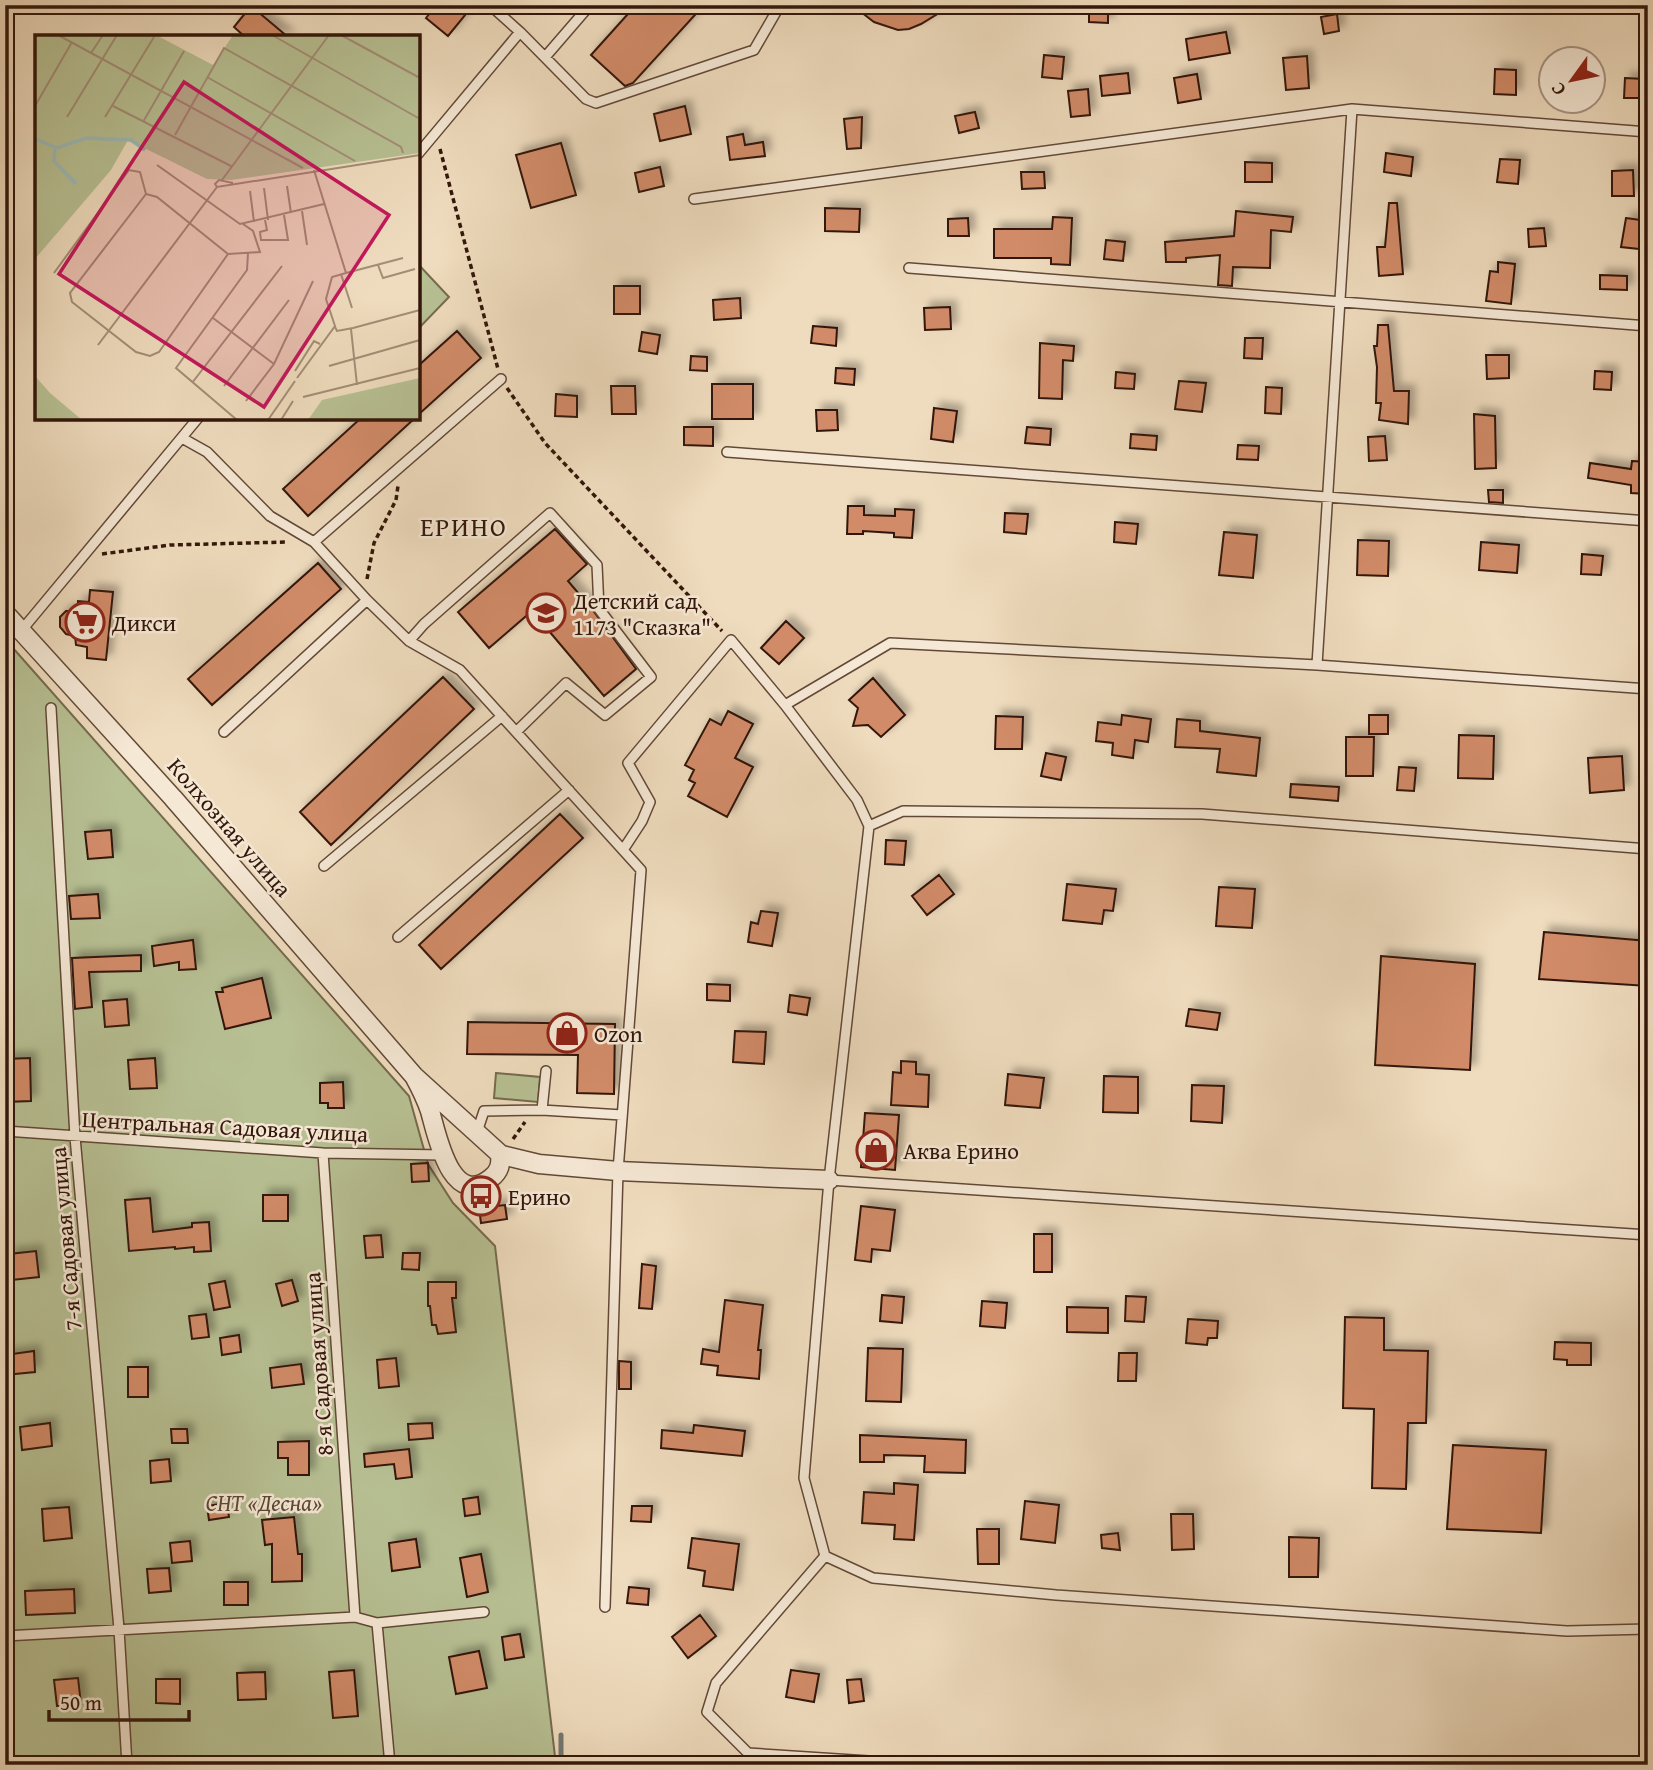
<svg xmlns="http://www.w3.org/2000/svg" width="1653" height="1770" font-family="'Gentium Book Plus',serif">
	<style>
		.green { fill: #b7c093; stroke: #756b4e; stroke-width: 2 }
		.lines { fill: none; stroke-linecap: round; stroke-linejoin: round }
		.stream { stroke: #727873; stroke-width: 5 }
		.building { fill: #d18b67; stroke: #33160a; stroke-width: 2; filter: url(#shadow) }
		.service-casing { stroke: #624837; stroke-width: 12 }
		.minor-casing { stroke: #624837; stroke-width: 21 }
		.path { stroke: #33160a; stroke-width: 3.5; stroke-dasharray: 5 3.5; stroke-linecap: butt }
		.service { stroke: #f5e8d5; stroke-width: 9 }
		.minor { stroke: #f5e8d5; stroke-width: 18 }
		.labels { text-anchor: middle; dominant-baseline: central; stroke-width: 5; stroke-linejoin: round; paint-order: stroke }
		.poi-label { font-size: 23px; fill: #33160a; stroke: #f5e8d5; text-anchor: start }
		.street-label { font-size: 23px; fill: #33160a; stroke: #f5e8d5 }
		.park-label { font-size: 23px; font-style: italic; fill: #5b4933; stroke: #f5e8d5 }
		.quarter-label { font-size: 26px; letter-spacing: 2px; fill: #33160a; stroke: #f5e8d5 }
		.inset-river { fill: none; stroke: #9cbab9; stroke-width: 3.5 }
		.inset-road { fill: none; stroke: #a48d76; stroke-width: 2 }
		.view { fill: #c2185b; fill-opacity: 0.15; stroke: #c2185b; stroke-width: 3.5 }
		.inset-edge { fill: none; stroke: #33160a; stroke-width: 3.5 }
	</style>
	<defs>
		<filter id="shadow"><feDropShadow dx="6" dy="-6" stdDeviation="3.5" flood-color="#0004"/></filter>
	</defs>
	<rect width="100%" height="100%" fill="#efdcbe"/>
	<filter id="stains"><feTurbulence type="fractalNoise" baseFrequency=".00286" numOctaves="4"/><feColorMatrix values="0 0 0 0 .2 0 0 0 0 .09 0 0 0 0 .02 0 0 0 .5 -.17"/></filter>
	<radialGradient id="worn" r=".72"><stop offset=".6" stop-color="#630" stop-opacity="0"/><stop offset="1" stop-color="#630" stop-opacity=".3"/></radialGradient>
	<path class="green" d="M418,264L449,297L418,329Z
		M5,639L409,1096L428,1164L453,1203L495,1246L556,1765H5Z
		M496,1073L540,1077L538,1102L494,1098Z"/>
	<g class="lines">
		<path class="stream" d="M561,1765V1735"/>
	</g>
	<path class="building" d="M436,5H455L466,14L448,36L426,18Z
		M636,5H704L633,83L625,86L591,55Z
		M852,5H880L883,8L899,9L913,5H952L921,24L909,29L898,30L874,22Z
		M1089,5H1108V23L1089,22Z
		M251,6L288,37H245L234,27Z
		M1337,14L1339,31L1324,34L1321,17Z
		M1226,32L1230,53L1189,60L1186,39Z
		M1044,55L1064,57L1062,79L1042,77Z
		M1307,56L1309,88L1286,90L1283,58Z
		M1495,69L1516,70V95L1494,94Z
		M1128,73L1130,93L1102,96L1100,76Z
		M1197,74L1201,99L1178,103L1174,78Z
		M1625,78L1644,79L1643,98H1624Z
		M1088,89L1090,115L1071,117L1068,91Z
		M685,106L691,134L660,141L654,114Z
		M975,112L979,128L959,133L955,116Z
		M862,117L861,148L847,149L844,119Z
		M743,134L745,145L763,142L765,156L730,160L727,137Z
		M561,143L576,195L531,208L516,155Z
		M1386,153L1413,157L1411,176L1384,172Z
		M1500,159L1520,160L1518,184L1497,182Z
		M1245,162L1272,163V182H1245Z
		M660,167L664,186L639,192L635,173Z
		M1633,170L1634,196H1612V171Z
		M1021,172H1044L1045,188L1022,189Z
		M1389,203H1397L1403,274L1379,276L1377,247H1385Z
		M825,208L860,209L859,232L825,231Z
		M1236,211L1293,217L1291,232L1271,230L1270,268L1233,267L1232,286L1218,285L1220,255L1186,258V262H1166L1165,242L1234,236Z
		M1053,217L1072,218L1070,265L1051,264V258H994V229H1052Z
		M968,218L969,236H948V219Z
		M1626,218L1648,221V250L1621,247Z
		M1544,228L1546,246L1529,247L1528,229Z
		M1106,240L1125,242L1123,261L1104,259Z
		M1498,262L1515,264L1511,304L1486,301L1490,271L1498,272Z
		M1600,275L1627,276V290L1600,289Z
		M614,286H640V314H614Z
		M740,298L741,318L714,320L713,300Z
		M950,307L951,329L925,330L924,308Z
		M1378,325H1388L1394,391H1409L1408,424L1379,420L1381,403H1376L1377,367L1374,346H1377Z
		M813,326L837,328L836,346L811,343Z
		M457,331L481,358L418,415V366Z
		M642,332L660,335L657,354L639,351Z
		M1245,338H1263L1262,359L1244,358Z
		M1040,343L1074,346L1073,361L1063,360L1062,399L1039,398Z
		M1486,355H1509V378L1487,379Z
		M691,356L707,357V371L690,370Z
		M836,368L855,369L854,385L835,383Z
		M1595,371L1612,372L1611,390L1594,389Z
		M1116,372L1135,374L1134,389L1115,388Z
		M1179,381L1206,383L1202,412L1175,409Z
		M712,384H753V419H712Z
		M611,386H635L636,414H612Z
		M1266,387L1282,388L1281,414L1265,413Z
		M556,394L577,396V417L555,416Z
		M934,408L957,411L953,442L931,439Z
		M816,410H837L838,430L817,431Z
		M1474,414L1495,416L1496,468L1475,469Z
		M361,418H415L308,516L283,489Z
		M684,427H713V446L684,445Z
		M1027,427L1051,429L1050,445L1025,443Z
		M1131,434L1157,436L1156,450L1130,448Z
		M1385,436L1387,460L1369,461L1368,437Z
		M1238,445L1259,446L1258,460L1237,459Z
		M1632,461L1648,462V494L1631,493V485L1588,478L1590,463L1631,469Z
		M1488,490H1503V503L1489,502Z
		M848,506H864V515L895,516V509L914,510L912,538L894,537V533L863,531V534H847Z
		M1005,513L1028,514L1026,534L1004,532Z
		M1115,522L1138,524L1136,544L1114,542Z
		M555,529L587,564L568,581L592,609L636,669L604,696L532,611L489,648L458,612Z
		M1224,532L1257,535L1253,578L1219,575Z
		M1358,540L1389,541L1388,576L1357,575Z
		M1481,542L1519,545L1517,573L1479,570Z
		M1582,554L1603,556L1601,575L1581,574Z
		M318,563L341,589L212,705L188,679Z
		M90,590L113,592L106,660L87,658V647L76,645L75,636L66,634L60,627V617L66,611H78V601L89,602Z
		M786,621L804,638L779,664L761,648Z
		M443,677L474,709L331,845L300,812Z
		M873,678L905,715L881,737L868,725L853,726L858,708L849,700Z
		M728,711L753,724L735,758L753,767L727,817L688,796L695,783L689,780L694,770L685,765L710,719L721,725Z
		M1122,715L1151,719L1148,742L1135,740L1133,758L1112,755L1113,743L1096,741L1098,722L1121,725Z
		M1369,715H1388V734H1369Z
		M996,716L1023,717L1022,749H995Z
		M1177,719L1200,721V731L1260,738L1256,776L1217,772L1220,749L1175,747Z
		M1459,735L1494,736L1493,779L1458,778Z
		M1346,737H1374L1373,776H1346Z
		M1046,753L1066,757L1061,780L1041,776Z
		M1622,756L1624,790L1590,793L1588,758Z
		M1399,767L1416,768L1414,791L1397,790Z
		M1291,784L1339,787L1338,801L1290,797Z
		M560,814L583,838L441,969L419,945Z
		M111,830L113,857L88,859L85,832Z
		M886,840L906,841L904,865L885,864Z
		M939,875L954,894L927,915L912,896Z
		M1067,884L1116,889L1113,911L1104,910L1102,924L1063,920Z
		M1219,887L1255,889L1252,928L1216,926Z
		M98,894L100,918L71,919L69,896Z
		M761,911L778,913L772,946L748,942L751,922L758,924Z
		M1544,932L1648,941V986L1539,979Z
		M193,940L196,969L179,970V962L154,966L152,946Z
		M141,955V971L89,972L92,1007L75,1009L72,958Z
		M1381,956L1475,964L1470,1070L1375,1065Z
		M262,978L271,1018L225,1029L216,992H223L222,988Z
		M707,984L730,985V1001L707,1000Z
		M790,995L810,998L807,1015L788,1012Z
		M127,999L129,1025L105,1027L103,1001Z
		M1189,1009L1220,1013L1217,1030L1186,1026Z
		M468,1022L615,1024L614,1094L577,1093L578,1055L467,1054Z
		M735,1031L766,1032L764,1064L733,1062Z
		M30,1058L31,1101L5,1102V1059Z
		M155,1058L157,1088L130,1089L128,1060Z
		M901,1061L916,1062V1074L929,1075L928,1107L891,1105L893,1072L901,1073Z
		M1008,1074L1044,1078L1040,1108L1005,1105Z
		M1104,1076L1138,1077V1113L1103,1112Z
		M343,1082L344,1108H328V1103H320V1083Z
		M1192,1085L1224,1086L1222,1123L1191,1121Z
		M865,1113L899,1115L895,1170L861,1167Z
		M428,1163L429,1181L412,1182L411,1164Z
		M263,1195H288V1221H263Z
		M150,1198L153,1232L192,1227V1223L209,1222L211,1251L194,1252V1247L175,1249V1247L129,1251L125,1200Z
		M505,1205L507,1219L481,1223L479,1208Z
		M861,1206L895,1210L890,1251L872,1249L871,1262L855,1260Z
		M1034,1234H1052V1272H1034Z
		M381,1235L383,1257L366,1258L364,1236Z
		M36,1251L39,1277L12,1280L9,1254Z
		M403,1253H420L419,1270L402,1269Z
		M642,1264L656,1266L652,1309L639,1308Z
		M292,1280L298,1301L282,1306L276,1284Z
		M225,1281L230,1307L214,1310L209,1284Z
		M428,1282H456V1298H452L456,1332L438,1334L436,1325H432L430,1306H428Z
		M882,1295L904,1297L902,1323L880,1321Z
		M1126,1296L1146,1297L1144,1322L1125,1321Z
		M725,1300L763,1305L758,1350H761L759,1379L717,1375L718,1366L701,1364L703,1349L719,1352Z
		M982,1301L1007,1303L1005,1328L980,1326Z
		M1067,1307L1108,1308V1333L1067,1332Z
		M206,1314L209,1337L192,1339L189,1316Z
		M1345,1317L1384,1318V1350L1428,1351L1426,1423H1408L1406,1489L1372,1488L1374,1409L1343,1408Z
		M1188,1319L1218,1321L1217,1338H1208L1207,1345L1186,1343Z
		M239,1335L241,1352L222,1355L220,1338Z
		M1555,1342L1591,1343V1365H1567V1360L1554,1359Z
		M868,1348L903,1349L901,1402L866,1401Z
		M34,1351L35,1372L5,1375V1355Z
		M1119,1353H1137L1136,1381H1118Z
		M396,1358L399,1386L379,1388L377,1360Z
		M619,1361L631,1362V1389H619Z
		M301,1364L304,1384L272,1388L270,1368Z
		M128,1367H148V1397H128Z
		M50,1423L52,1446L22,1450L20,1427Z
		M432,1423L433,1438L409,1440L408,1424Z
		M694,1425L745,1431L742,1456L661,1448L662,1430L693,1433Z
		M171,1429H187L188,1443H172Z
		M860,1435L966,1440L965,1473L924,1472L925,1456L884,1455V1462H860Z
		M309,1441V1475H288V1458H278V1442Z
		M1453,1445L1546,1450L1541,1533L1447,1529Z
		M409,1449L412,1477L396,1479L394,1464L365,1467L364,1454Z
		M169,1459L171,1481L151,1483L150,1461Z
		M894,1483L918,1485L914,1540L894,1539L895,1525L862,1523L864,1492L894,1494Z
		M478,1497L480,1514L465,1516L463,1499Z
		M1025,1501L1059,1505L1055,1543L1021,1539Z
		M227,1503L229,1517L209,1520L207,1506Z
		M632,1506H652L651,1522L631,1521Z
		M69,1507L72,1538L44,1541L42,1509Z
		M1171,1514H1193L1194,1549L1172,1550Z
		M294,1517L298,1554H302V1581L272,1582V1544L265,1545L262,1520Z
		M977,1529H999V1564H978Z
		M1118,1533L1120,1550L1102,1548L1101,1535Z
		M1289,1537L1319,1538L1318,1577H1289Z
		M692,1538L739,1544L733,1590L703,1586L705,1571L688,1568Z
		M416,1539L420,1567L392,1571L389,1543Z
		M190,1541L192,1561L172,1563L170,1543Z
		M481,1554L488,1592L467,1597L460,1558Z
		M169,1568L171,1591L149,1593L147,1569Z
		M224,1582H248V1605H224Z
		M629,1587L649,1589L648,1605L627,1603Z
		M74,1589L75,1613L26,1615L25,1591Z
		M700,1615L716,1636L688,1658L672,1637Z
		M520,1634L524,1657L505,1660L502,1637Z
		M479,1651L487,1688L456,1694L449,1657Z
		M354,1670L358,1716L333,1718L329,1672Z
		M791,1670L819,1674L814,1702L786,1697Z
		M265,1672L266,1699L238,1700L237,1673Z
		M78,1678L81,1704L57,1706L54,1680Z
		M156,1679H180V1704L156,1703Z
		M861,1679L864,1701L849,1703L847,1680Z"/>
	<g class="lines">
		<g class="service-casing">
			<path id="service" d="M520,32L586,99L596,103L754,50L780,5
				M546,56L590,5
				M418,154L520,32L490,5
				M694,199L1352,109L1648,132
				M909,268L1648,326
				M182,438L207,452L270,516L314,542L367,600L409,641L460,670L641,870L618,1171L605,1607
				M727,452L1648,521
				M314,542L501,379
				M21,631L198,418
				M409,641L424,624L550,513L597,565L599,609L651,677L605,715L566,683L516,732
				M1317,665L1352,109
				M785,705L890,643L1317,665L1648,689
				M51,708L75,1137L119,1629L127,1765
				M224,732L367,600
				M869,826L903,811L1202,814L1648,849
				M623,850L642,821L650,802L628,763L731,640L785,705L857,800L869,826L829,1180L804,1478L825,1556L716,1683L707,1712L748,1753L930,1765
				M324,866L502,716
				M398,937L569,790
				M542,1110L622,1115
				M5,1131L323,1153L443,1155
				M477,1132L484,1111L542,1110L546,1071
				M323,1153L355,1617L377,1623L390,1765
				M829,1180L1648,1235
				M825,1556L873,1578L1056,1595L1567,1631L1648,1629
				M377,1623L484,1612
				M5,1636L355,1617"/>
		</g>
		<g class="minor-casing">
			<path id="minor" d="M5,613L173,798L414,1076L500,1154C501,1164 500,1171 491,1178C451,1210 437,1135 430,1111C426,1099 420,1087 414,1076
				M502,1155L539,1164L618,1171L829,1180"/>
		</g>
		<path class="path" d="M440,149L498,369
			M507,388L545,443L722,631
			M102,554L170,545L286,542
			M367,579L374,543L396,500L398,486
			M513,1139L525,1122"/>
		<use href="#service" class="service"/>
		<use href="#minor" class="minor"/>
	</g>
	<defs>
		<g id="school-ring" transform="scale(2.0125)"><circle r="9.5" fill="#f5e8d5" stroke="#8f2418" stroke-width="1.5"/><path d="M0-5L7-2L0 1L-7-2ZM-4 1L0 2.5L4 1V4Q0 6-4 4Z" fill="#8f2418"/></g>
		<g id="supermarket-ring" transform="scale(2.0125)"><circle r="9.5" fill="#f5e8d5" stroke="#8f2418" stroke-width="1.5"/><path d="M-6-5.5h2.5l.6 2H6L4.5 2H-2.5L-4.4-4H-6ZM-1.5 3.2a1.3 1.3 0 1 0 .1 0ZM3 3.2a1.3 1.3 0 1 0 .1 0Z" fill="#8f2418"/></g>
		<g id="shop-ring" transform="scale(2.0125)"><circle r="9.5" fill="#f5e8d5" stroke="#8f2418" stroke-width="1.5"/><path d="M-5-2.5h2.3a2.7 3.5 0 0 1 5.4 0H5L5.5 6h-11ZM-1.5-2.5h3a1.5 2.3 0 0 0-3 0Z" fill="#8f2418"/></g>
		<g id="bus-ring" transform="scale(2.0125)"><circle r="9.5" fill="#f5e8d5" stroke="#8f2418" stroke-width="1.5"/><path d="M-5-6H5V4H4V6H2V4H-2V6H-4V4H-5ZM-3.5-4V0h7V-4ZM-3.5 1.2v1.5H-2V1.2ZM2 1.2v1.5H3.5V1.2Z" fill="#8f2418"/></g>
	</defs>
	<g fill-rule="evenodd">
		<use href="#school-ring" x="546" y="613"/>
		<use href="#supermarket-ring" x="85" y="622"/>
		<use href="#shop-ring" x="567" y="1033"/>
		<use href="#shop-ring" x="876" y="1150"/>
		<use href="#bus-ring" x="481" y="1196"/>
	</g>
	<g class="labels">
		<g class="poi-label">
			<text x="573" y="600">Детский сад<tspan x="573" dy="26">1173 "Сказка"</tspan></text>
			<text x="112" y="622">Дикси</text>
			<text x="594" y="1033">Ozon</text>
			<text x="903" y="1150">Аква Ерино</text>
			<text x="508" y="1196">Ерино</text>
		</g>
		<g class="street-label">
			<text transform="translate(230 827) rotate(49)">Колхозная улица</text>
			<text transform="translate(225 1126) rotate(3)">Центральная Садовая улица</text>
			<text transform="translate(65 1239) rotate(-95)">7-я Садовая улица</text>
			<text transform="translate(318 1364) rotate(-94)">8-я Садовая улица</text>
		</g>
		<g class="park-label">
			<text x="264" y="1502">СНТ «Десна»</text>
		</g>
		<g class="quarter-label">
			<text x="464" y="526">ЕРИНО</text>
		</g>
	</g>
	<g transform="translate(35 35)">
		<rect width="385" height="385" fill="#efdcbe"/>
		<path d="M0,0H121L178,30L198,0H385V118L196,145L172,144L93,105L76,135L0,224ZM0,341L15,358L47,385H0ZM385,343V385H273L287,365Z" fill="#b7c093"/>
		<path class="inset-river" d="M0,104L22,113L51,103L96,105L110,115M20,114L19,126L41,149"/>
		<path class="inset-road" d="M23,0L268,133M237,0L385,84M306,0L385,43M56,18L68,0M172,42L320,126M0,71L37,7M78,71L196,131M32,82L82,0M70,82L119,2M108,87L149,16M140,100L189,13L366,112L368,118M122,130L205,189L289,169M279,135L311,238L368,223M187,145L294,0M198,148L184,145L180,149L182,152L385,120M252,151L256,178M229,153L233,185M215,156L219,187M111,159L35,258L37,267L101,317L115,321L124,317L193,219M267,176L272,210M230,185L232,195L225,197L226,205H253L249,180M343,230L348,243L380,234M19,238L94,135L105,137L111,159L122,162L193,219L225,217L218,196L208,189M306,239L317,273M178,283L239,329M300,292L302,296L318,293L385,275M316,294L322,350M63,310L182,152M294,331L385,305M260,336L279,306L285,309M262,343L300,291L291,264L297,242L311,238M157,348L247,231M189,351L254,265M268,362L385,333M211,366L239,329L278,246M202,385L141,333L212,235L213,218M233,385L260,346M246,385L258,366"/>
		<path class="view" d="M149,47L354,180L229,372L24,239Z"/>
		<rect width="385" height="385" class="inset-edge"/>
	</g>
	<rect width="1653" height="1770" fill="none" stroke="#efdcbe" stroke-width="28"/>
	<rect x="7" y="7" width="1639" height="1756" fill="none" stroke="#33160a" stroke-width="3.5"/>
	<rect x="14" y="14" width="1625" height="1742" fill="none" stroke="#33160a" stroke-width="2"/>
	<g transform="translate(1572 80) rotate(237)"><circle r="33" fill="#f5e8d5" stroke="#a79484" stroke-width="2"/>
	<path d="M0-5L12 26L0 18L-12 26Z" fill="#8f2418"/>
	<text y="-10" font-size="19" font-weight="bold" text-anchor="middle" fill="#33160a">С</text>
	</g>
	<path d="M49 1710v10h140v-10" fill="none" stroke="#33160a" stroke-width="3.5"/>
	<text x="60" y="1710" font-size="21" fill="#33160a" stroke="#f5e8d5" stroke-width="5" paint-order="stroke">50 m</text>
	<rect width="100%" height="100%" filter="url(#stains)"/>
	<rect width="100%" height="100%" fill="url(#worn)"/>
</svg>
